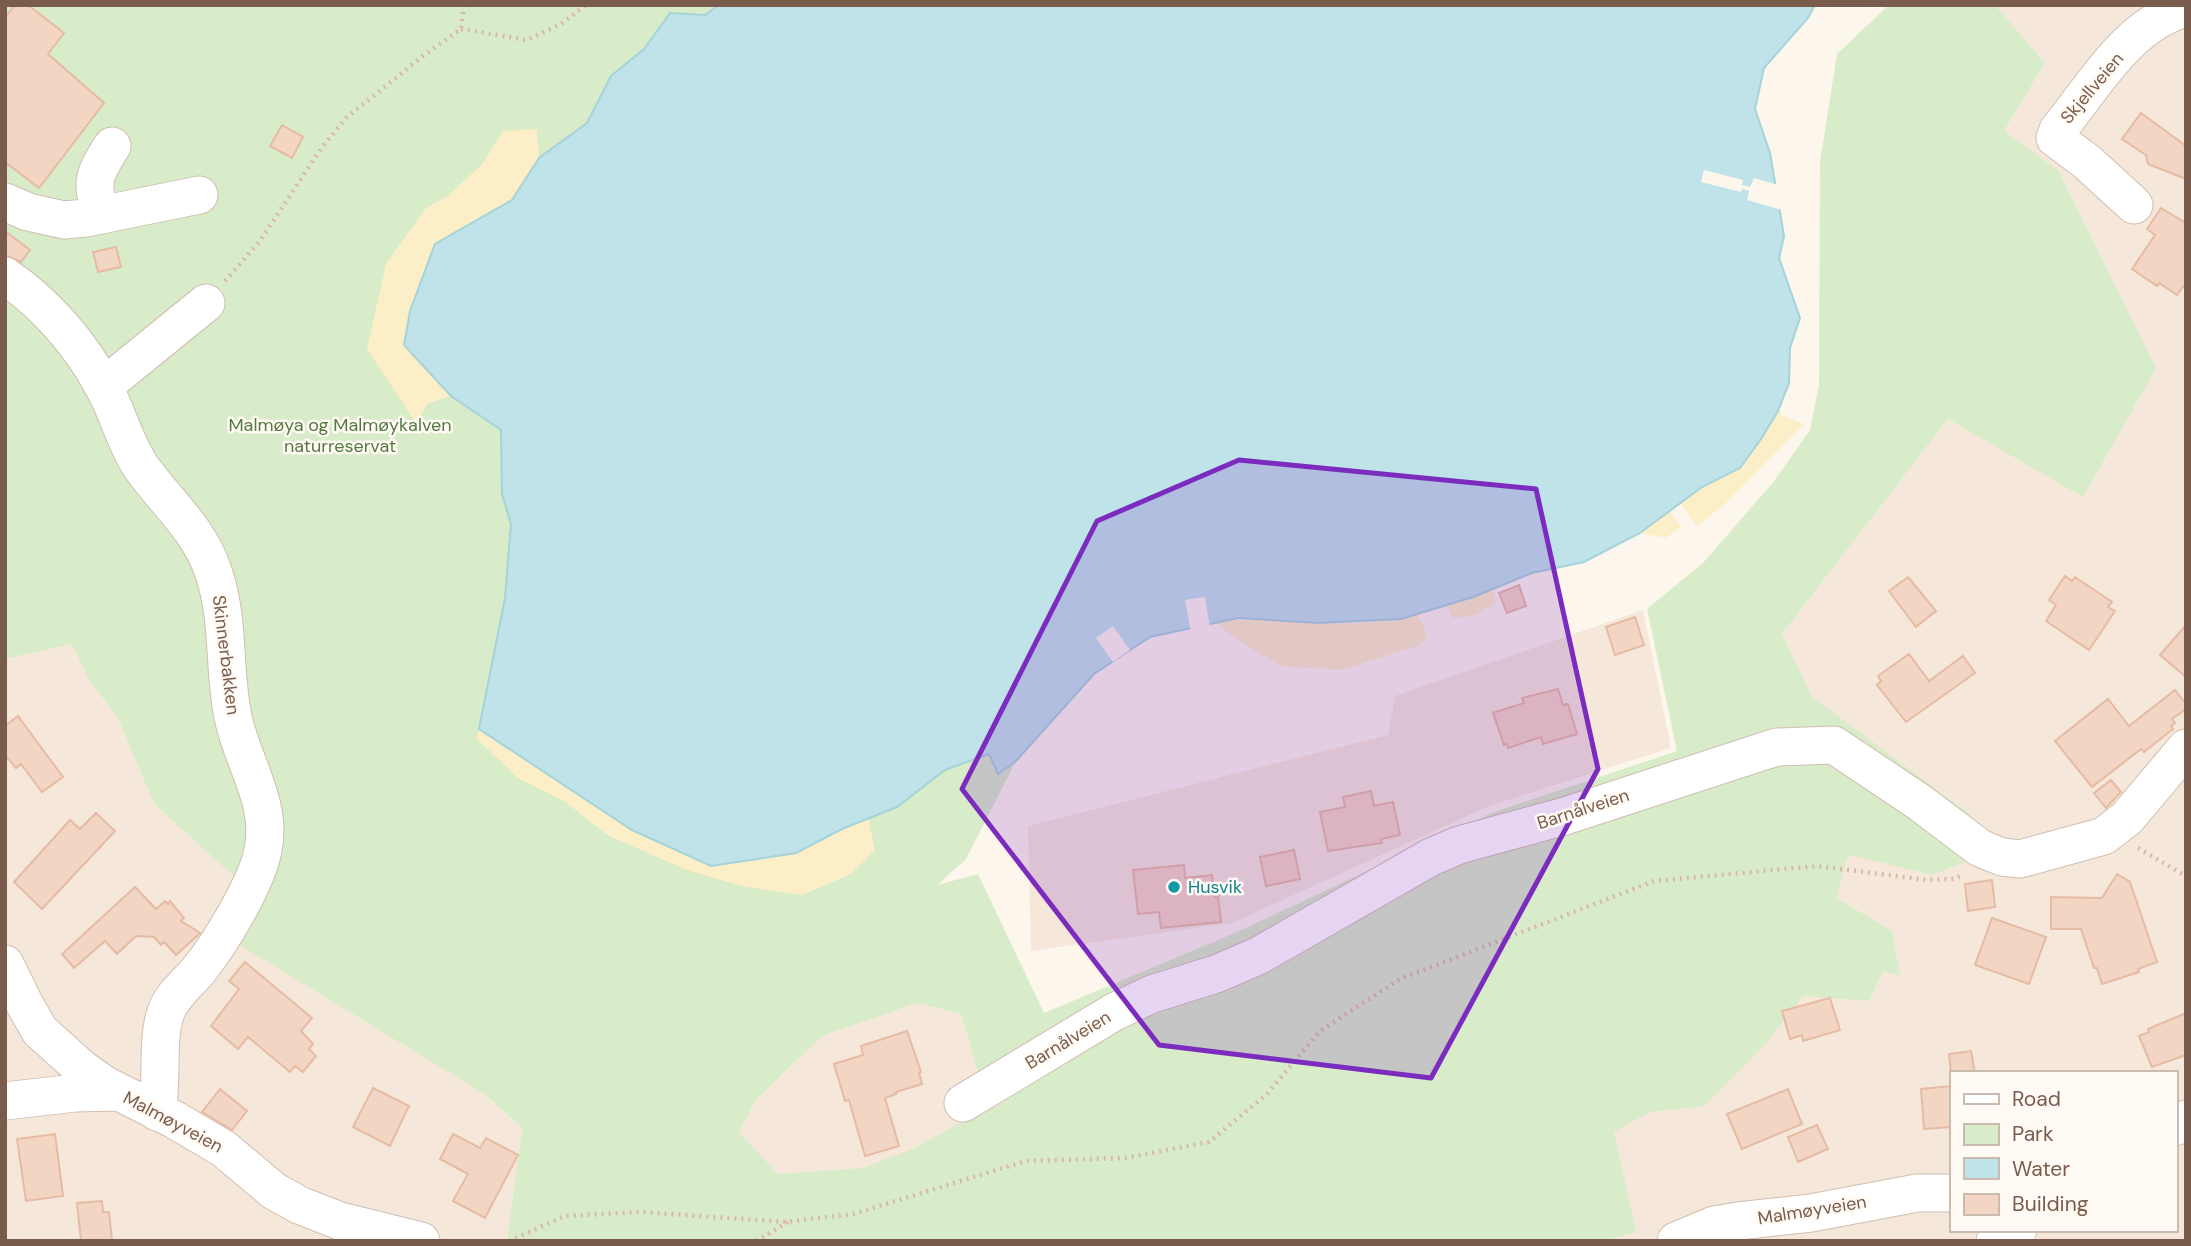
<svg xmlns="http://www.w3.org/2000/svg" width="2191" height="1246" font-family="'DM Sans',sans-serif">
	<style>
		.residential { fill: #f5e8da; fill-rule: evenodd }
		.green { fill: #d8ecc9; fill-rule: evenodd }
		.sand { fill: #fcefc7 }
		.water { fill: #bfe3e8; stroke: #a5d3da; stroke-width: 2 }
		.pier { fill: #fdf6ec }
		.building { fill: #f3d5c3; stroke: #e6bba3; stroke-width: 2 }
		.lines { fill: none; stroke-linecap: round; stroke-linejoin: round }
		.minor-casing { stroke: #d1beb0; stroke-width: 39 }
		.path { stroke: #d9b8a5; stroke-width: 4.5; stroke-dasharray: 2 5; stroke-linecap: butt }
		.minor { stroke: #fff; stroke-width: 37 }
		.marked { fill: #7b2cbf; fill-opacity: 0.2; stroke: #7b2cbf; stroke-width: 5; stroke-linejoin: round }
		.culture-dot { fill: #0f9aa8; stroke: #fffaf3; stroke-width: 2.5 }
		.labels { text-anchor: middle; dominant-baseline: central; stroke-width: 5; stroke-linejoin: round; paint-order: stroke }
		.street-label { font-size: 18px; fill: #7a5c4d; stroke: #fffaf3 }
		.park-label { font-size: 18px; fill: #537a41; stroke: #fffaf3 }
		.culture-label { font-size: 18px; fill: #0d838f; stroke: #fffaf3; text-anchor: start }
	</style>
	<rect width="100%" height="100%" fill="#fdf6ec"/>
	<path class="residential" d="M1995,5H2186V1241H1607L1635,1232L1608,1107L1852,962L1899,976L1892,931L1837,898L1847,853L1931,875L1970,814L1811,697L1782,634L1948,419L2083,496L2058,170L2004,131L2045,63ZM1951,1073H2175V1230H1951Z
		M1643,610L1671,748L1489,806L1232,923L1031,951L1028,826L1388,735L1395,696Z
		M86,641L154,804L522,1128L507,1241H5V659Z
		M917,1003L961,1014L984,1094L968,1120L881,1166L770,1180L738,1134L756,1100L822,1036Z"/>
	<path class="green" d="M5,5H898L1017,759L966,859L937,885L978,874L1044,1013L1237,932L1494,812L1677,751L1647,609L1704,562L1775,480L1810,430L1819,385L1820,162L1837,54L1889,5H1995L2045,63L2004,131L2058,170L2156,368L2083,497L1948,419L1782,634L1812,697L1970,814L1974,859L1931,875L1851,855L1846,861L1837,898L1892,931L1900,976L1883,971L1869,1001L1803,996L1767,1042L1704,1106L1650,1112L1614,1132L1636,1232L1607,1241H507L522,1128L483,1093L233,941L238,880L154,804L118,718L88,678L72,644L5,659ZM917,1003L961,1014L984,1094L970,1117L915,1148L863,1168L778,1174L739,1132L756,1100L822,1036Z"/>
	<path class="sand" d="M537,129L539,158L512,200L435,244L415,359L451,396L427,404L416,423L367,349L386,264L426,208L448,196L483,163L503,131Z
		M1778,411L1782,412L1781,415L1804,424L1725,504L1697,526L1680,503L1702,487L1740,467L1761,439Z
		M1670,511L1681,527L1666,538L1640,533Z
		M1493,589L1496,603L1476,615L1452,618L1447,605Z
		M1418,614L1427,635L1420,645L1342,670L1280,666L1235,638L1216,623C1249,616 1282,621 1315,623C1346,625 1389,623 1418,614Z
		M479,729L632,830L842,829L868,819L875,850L851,874L802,895L741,886L687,870L609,836L564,801L518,778L476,738Z"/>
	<path class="water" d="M719,5H1815L1808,18L1764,68L1755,109L1770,153L1784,236L1779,258L1800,318L1790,348L1789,383L1778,411L1761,439L1740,468L1702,487L1640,533L1584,562L1532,573L1473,597L1401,619L1319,623L1238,618L1150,637L1094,674L1015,762L998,774L989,754L945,770L897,807L842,829L796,853L711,866L632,830L479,729L505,598L511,524L502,494L501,430L451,396L404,345L410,311L435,244L512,200L539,158L587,123L611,76L644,49L670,13L705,15Z"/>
	<path class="pier" d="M1704,170L1743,180L1742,185L1750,187L1754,178L1778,185L1782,210L1747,200L1749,191L1742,189L1741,192L1701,182Z
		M1205,597L1210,628L1191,632L1185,600Z
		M1113,626L1130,650L1113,662L1096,638Z"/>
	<path class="building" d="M15,5H28L64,33L48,54L104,103L39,188L5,162V18Z
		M2141,113L2186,146V179L2148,164L2146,155L2122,139Z
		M282,125L303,137L292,158L270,146Z
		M2161,208L2186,223V283L2177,295L2159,283L2157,286L2132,269L2155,235L2147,229Z
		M5,231L30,250L21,262L5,255Z
		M116,247L121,267L98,272L93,252Z
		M2065,576L2072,581L2075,577L2112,602L2108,607L2115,611L2089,650L2046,621L2056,605L2049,600Z
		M1908,577L1936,611L1916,627L1889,591Z
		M1519,585L1526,606L1507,613L1499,593Z
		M1635,617L1644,645L1615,655L1606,627Z
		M2186,625V677L2160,655Z
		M1909,654L1929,681L1963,656L1975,673L1906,722L1877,685L1881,681L1878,676Z
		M1558,689L1563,705L1568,704L1577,734L1543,744L1541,737L1508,748L1507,744L1504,745L1493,713L1524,703L1522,698Z
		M2175,690L2186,704V709L2172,719L2175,723L2171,726L2173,729L2144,752L2141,749L2092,787L2055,741L2108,699L2129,726Z
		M18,716L63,777L42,792L21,764L16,768L5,755V726Z
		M2111,780L2121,792L2106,808L2094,793Z
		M1371,791L1374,806L1393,802L1400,835L1381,839L1382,843L1328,851L1320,812L1345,807L1343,797Z
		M96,813L115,831L42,909L14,882L70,820L80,829Z
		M1294,850L1300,879L1266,886L1260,857Z
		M1184,865L1185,878L1212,875L1215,897L1218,896L1221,922L1161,928L1159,912L1138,914L1133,870Z
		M2117,874L2130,882L2157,962L2138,969L2139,972L2102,984L2097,968H2094L2081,929H2051V897L2102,898Z
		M1992,880L1995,907L1968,911L1965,884Z
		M135,887L156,909L165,901L168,904L170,901L184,918L181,921L200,933L197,936L176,955L164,942L161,945L154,937L136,936L117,954L105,941L74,968L62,954Z
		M1992,918L2046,937L2029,984L1975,965Z
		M245,962L312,1018L301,1031L313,1044L309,1049L316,1056L303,1072L295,1066L290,1072L248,1037L238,1049L211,1026L239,989L229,981Z
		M1830,998L1840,1030L1803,1041L1802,1035L1790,1039L1782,1011Z
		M2186,1013V1055L2152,1067L2139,1036L2149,1032L2148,1029Z
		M907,1031L921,1072L919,1073L922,1084L896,1092V1094L885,1098L899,1146L865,1156L849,1100L845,1101L834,1064L863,1055L861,1046Z
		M1971,1051L1975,1073H1951L1949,1054Z
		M1951,1086V1127L1924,1129L1921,1089Z
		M373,1088L409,1106L390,1146L353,1127Z
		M220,1089L247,1111L232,1130L202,1112Z
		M1788,1089L1802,1124L1742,1149L1727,1114Z
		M1817,1125L1828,1149L1798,1162L1788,1137Z
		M55,1134L63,1196L26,1201L17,1139Z
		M453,1134L480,1148L486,1138L518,1155L485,1218L453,1201L468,1174L440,1159Z
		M102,1201L103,1212H109L112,1241H81L77,1203Z"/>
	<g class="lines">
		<g class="minor-casing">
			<path id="minor" d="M5,202L28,212L64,220L86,218L199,195
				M2134,205L2087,162L2055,138L2058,130C2094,86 2128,24 2186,8
				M103,215C88,184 95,173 112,146
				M5,276C45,303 80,343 103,386C118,412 124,441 141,467C166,502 199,529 213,571C230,619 223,669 233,717C242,762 273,803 263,850C257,883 220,944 198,971C187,984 172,995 166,1012C156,1039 163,1082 157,1112
				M104,386L206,303
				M5,964L25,1005L40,1031L81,1068L105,1085L175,1120L224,1149L274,1191L299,1205L340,1221L421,1241
				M5,1101L75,1093L117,1092
				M963,1103L1114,1012L1152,994L1216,974L1258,956L1431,857L1459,845L1565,816L1761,752L1777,747L1834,745L1919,802L1980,848L2002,857L2020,859L2104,836L2127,818L2186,748
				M2175,1127L2186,1119
				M1676,1241L1714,1225L1738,1221L1811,1213L1917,1193H1951
				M1995,1241L2018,1230"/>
		</g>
		<path class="path" d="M461,29L527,40L561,24L586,5
			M225,281L259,242L323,146L346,118L423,56L461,29L464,5
			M2138,848L2186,876
			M509,1241L565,1216L641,1212L786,1222L853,1214L1026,1161L1125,1158L1209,1142L1267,1094L1320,1031L1400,979L1654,881L1817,866L1927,880L1954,879L1964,874
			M756,1241L788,1222"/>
		<use href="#minor" class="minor"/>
	</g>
	<path class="marked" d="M1239,460L1536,489L1598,769L1431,1078L1159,1045L962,789L1097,521Z"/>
	<circle class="culture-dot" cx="1174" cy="887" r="7"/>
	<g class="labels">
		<g class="street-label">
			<text transform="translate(2092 88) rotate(-50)">Skjellveien</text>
			<text transform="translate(226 655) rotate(83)">Skinnerbakken</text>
			<text transform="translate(1583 809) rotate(-18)">Barnålveien</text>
			<text transform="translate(1068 1040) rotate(-31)">Barnålveien</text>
			<text transform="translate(173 1122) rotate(28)">Malmøyveien</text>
			<text transform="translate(1812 1210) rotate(-9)">Malmøyveien</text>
		</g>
		<g class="park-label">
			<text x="340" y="425">Malmøya og Malmøykalven<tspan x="340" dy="21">naturreservat</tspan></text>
		</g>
		<g class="culture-label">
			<text x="1188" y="887">Husvik</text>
		</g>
	</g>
	<rect width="2191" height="1246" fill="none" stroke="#7a5c4d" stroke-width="14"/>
	<rect x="1950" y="1071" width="228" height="161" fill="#fffaf3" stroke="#cabbb1" stroke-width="2"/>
	<rect x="1964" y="1094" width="35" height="10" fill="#ffffff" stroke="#cabbb1" stroke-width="2"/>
	<text x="2012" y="1106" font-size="21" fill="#7a5c4d">Road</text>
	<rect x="1964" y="1124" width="35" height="21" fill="#d8ecc9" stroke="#cabbb1" stroke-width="2"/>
	<text x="2012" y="1141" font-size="21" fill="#7a5c4d">Park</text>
	<rect x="1964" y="1158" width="35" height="21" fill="#bfe3e8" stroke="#cabbb1" stroke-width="2"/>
	<text x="2012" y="1176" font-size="21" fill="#7a5c4d">Water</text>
	<rect x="1964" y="1194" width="35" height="21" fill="#f3d5c3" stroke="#cabbb1" stroke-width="2"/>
	<text x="2012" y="1211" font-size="21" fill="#7a5c4d">Building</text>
</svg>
